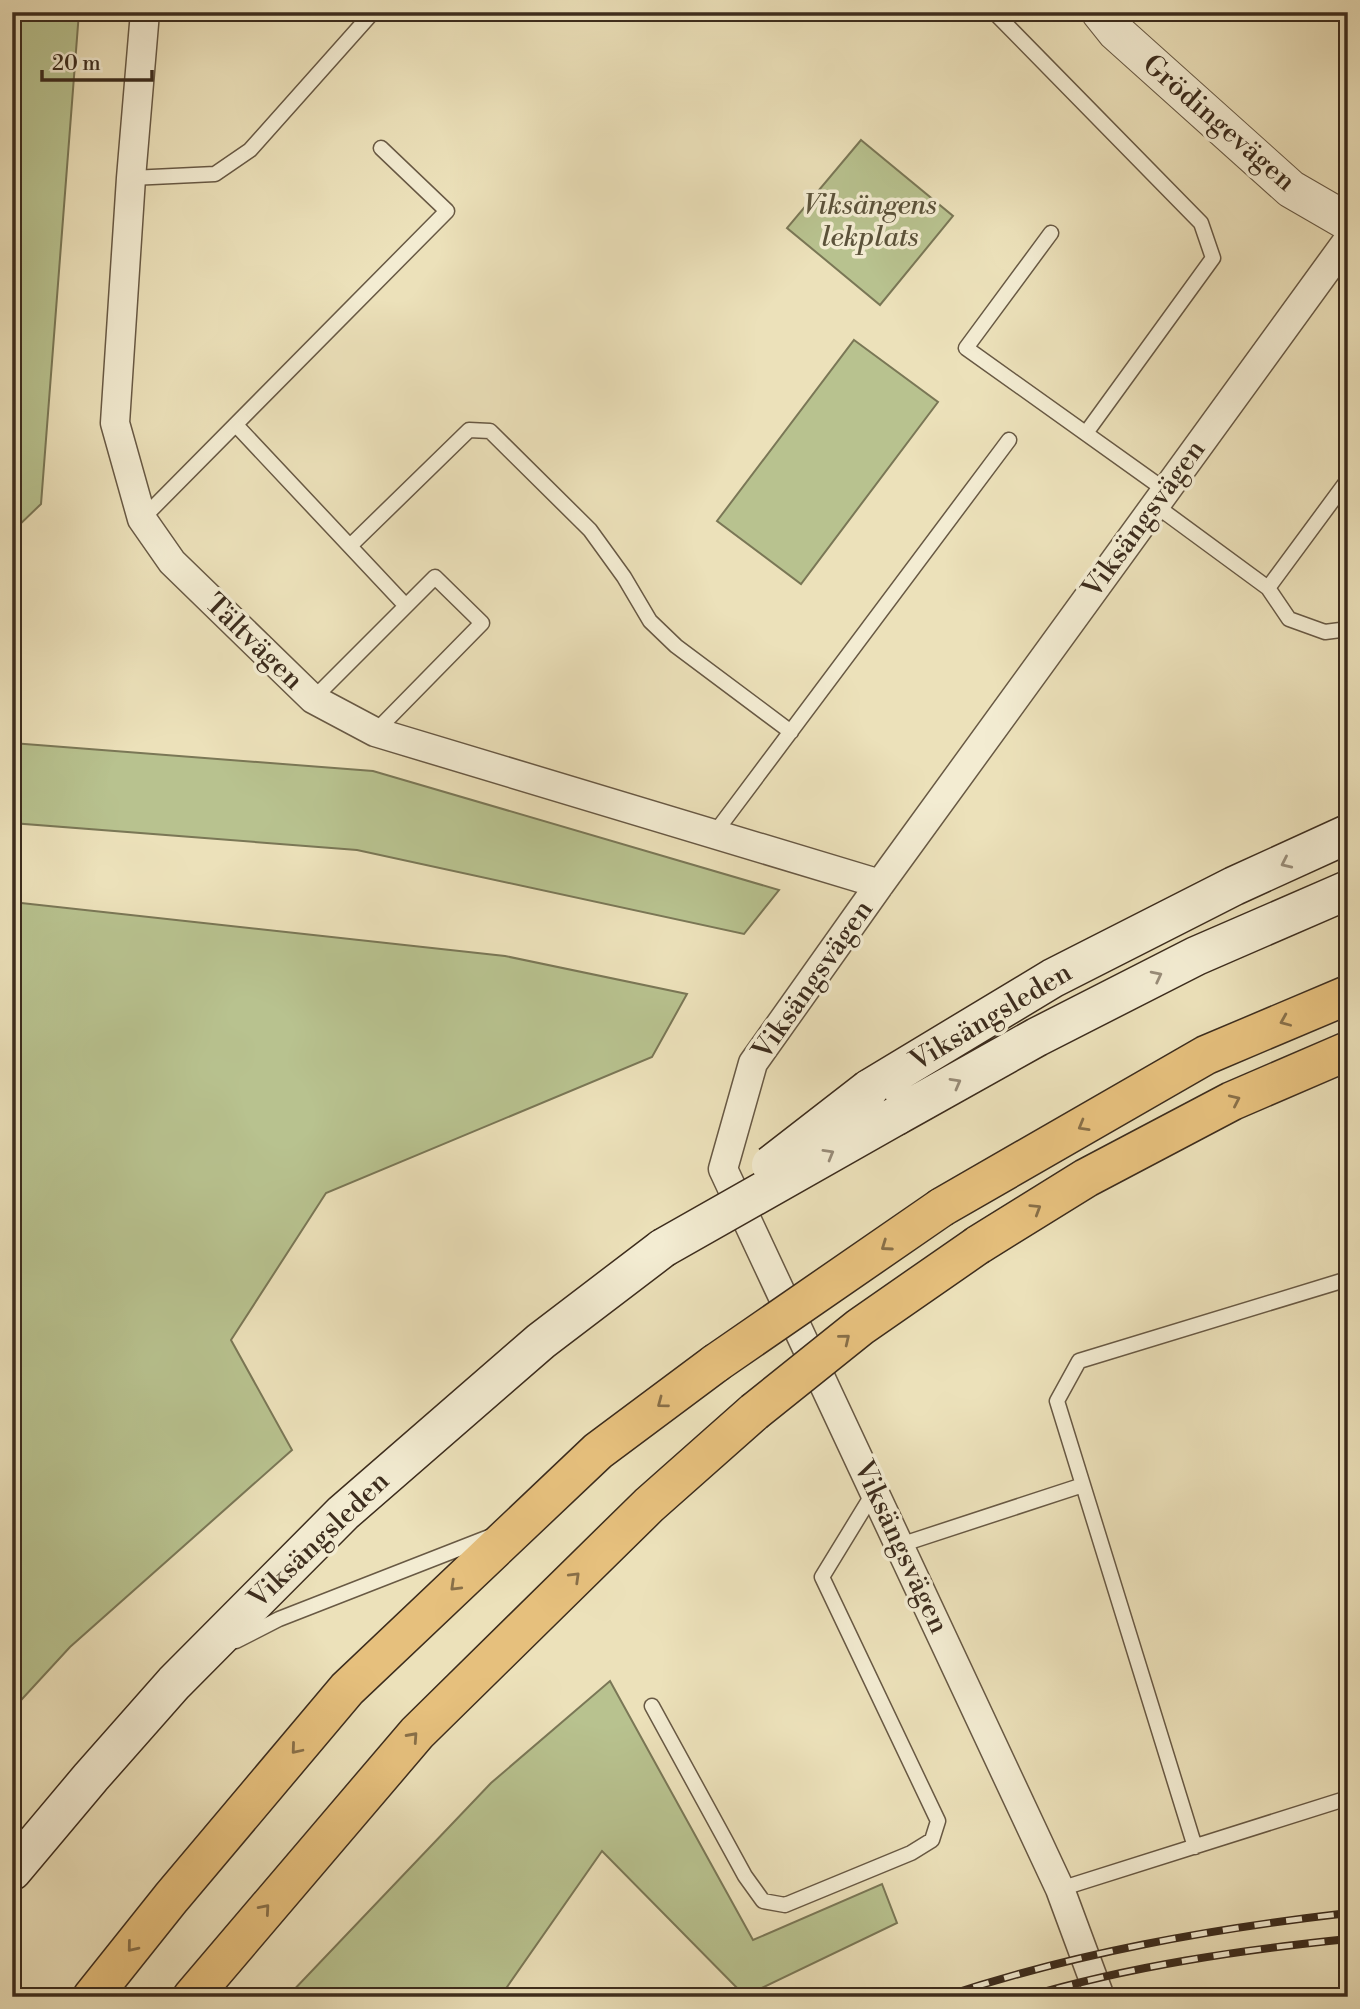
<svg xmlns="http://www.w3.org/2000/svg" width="1360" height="2009" font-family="'Libre Bodoni',serif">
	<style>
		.green { fill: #b8c28f; stroke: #7a7756; stroke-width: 2 }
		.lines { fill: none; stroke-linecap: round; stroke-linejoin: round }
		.service-casing { stroke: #685944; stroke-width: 17 }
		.minor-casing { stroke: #685944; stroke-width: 31 }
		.tertiary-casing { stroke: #685944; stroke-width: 39 }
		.secondary-casing { stroke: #3c2c1d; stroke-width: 41 }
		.motorway-casing { stroke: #3c2c1d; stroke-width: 41 }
		.service { stroke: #f3ecd2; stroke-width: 14 }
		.minor { stroke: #f3ecd2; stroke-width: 28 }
		.tertiary { stroke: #f3ecd2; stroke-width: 37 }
		.secondary { stroke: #f3ecd2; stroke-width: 38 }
		.motorway { stroke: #e6c07d; stroke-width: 38 }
		.rail-casing { stroke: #3c2c1d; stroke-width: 8 }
		.rail { stroke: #f3ecd2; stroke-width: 5; stroke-dasharray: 16; stroke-linecap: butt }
		.secondary-bridge-casing { stroke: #3c2c1d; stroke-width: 41; stroke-linecap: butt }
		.motorway-bridge-casing { stroke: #3c2c1d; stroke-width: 41; stroke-linecap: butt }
		.secondary-bridge { stroke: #f3ecd2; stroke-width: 38 }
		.motorway-bridge { stroke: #e6c07d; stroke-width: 38 }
		.oneway { stroke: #988c78 }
		.oneway2 { stroke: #886f48 }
		.labels { text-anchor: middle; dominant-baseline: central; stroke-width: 7; stroke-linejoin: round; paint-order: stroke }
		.street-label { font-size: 28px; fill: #3c2c1d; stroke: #f3ecd2 }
		.park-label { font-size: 28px; font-style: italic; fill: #5b523a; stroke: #f3ecd2 }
	</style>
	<rect width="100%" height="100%" fill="#ece1ba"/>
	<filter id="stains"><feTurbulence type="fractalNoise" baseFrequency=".00286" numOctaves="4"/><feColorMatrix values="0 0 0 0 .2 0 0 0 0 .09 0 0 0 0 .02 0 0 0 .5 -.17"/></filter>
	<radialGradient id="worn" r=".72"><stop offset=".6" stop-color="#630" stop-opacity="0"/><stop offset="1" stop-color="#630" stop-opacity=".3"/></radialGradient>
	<path class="green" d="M12,12H79L41,504L12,532Z
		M861,140L953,216L880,305L787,228Z
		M854,340L938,402L801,584L717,521Z
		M12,743L373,771L779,890L744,934L357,850L12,823Z
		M12,902L505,956L687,994L652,1057L326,1193L231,1340L292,1450L70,1647L12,1710Z
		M610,1681L753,1940L882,1884L897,1923L745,1996L602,1851L500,1997H287L491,1783Z"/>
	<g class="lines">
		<g class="service-casing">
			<path id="service" d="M994,12L1201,223L1213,258L1086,433
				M131,178L215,174L250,150L373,12
				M1051,233L966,348L1165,490
				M236,425L406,606
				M1155,505L1268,588L1289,619L1325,632L1348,629
				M142,519L447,211L381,148
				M350,546L469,430L490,431L590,530L624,577L650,621L676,646L791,732
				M1268,588L1347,481
				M313,699L435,577L482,623L375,732
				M714,834L1009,440
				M900,1545L1083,1485
				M236,1641L279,1619L489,1537
				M652,1706L745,1876L763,1901L785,1905L911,1853L932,1840L938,1821L822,1577L874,1492
				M1195,1847L1057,1401L1079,1361L1348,1279
				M1060,1889L1348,1798"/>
		</g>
		<g class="minor-casing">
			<path id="minor" d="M145,12L131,178L115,423L142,519L172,562L313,699L375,732L880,884
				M1100,1997L1060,1889L723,1169L753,1063L880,884L1348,240"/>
		</g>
		<g class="tertiary-casing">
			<path id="tertiary" d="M1100,12L1116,32L1291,189L1348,222"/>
		</g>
		<g class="secondary-casing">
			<path id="secondary" d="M869,1089L1053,978L1234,886L1348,834
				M896,1116L1037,1037L1196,956L1348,890
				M12,1871L91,1777L174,1683L343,1513L541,1341L663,1248"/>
		</g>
		<g class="motorway-casing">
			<path id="motorway" d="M942,1207L1206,1055L1348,995
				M978,1245L1086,1178L1232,1101L1348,1051
				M92,1997L171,1898L347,1689L598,1451L716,1363
				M192,1997L417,1733L649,1505L754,1412"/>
		</g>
		<use href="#service" class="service"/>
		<use href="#minor" class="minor"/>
		<use href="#tertiary" class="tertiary"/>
		<use href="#secondary" class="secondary"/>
		<use href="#motorway" class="motorway"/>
		<g class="rail-casing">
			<path id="rail" d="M943,1997C1075,1953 1210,1929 1348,1913
				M1026,1997C1131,1966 1240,1950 1348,1939"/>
		</g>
		<use href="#rail" class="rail"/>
		<g class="secondary-bridge-casing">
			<path id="secondary-bridge" d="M771,1165L869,1089
				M663,1248L896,1116"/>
		</g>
		<g class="motorway-bridge-casing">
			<path id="motorway-bridge" d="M716,1363L942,1207
				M754,1412L860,1327L978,1245"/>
		</g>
		<use href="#secondary-bridge" class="secondary-bridge"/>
		<use href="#motorway-bridge" class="motorway-bridge"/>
	</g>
	<defs><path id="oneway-chevron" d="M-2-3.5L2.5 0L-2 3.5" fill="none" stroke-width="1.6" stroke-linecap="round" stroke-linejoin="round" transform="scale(1.75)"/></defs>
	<g class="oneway">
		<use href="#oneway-chevron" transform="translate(1286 863) rotate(155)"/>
		<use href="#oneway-chevron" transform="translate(1157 976) rotate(-27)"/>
		<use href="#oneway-chevron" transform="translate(956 1083) rotate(-29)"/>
		<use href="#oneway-chevron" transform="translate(829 1154) rotate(-30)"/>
	</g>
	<g class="oneway2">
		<use href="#oneway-chevron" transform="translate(1285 1021) rotate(157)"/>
		<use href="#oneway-chevron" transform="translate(1235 1100) rotate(-25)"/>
		<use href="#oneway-chevron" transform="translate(1083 1126) rotate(150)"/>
		<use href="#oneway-chevron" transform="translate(1036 1209) rotate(-32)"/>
		<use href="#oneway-chevron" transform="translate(886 1246) rotate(145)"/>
		<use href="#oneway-chevron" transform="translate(845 1339) rotate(-39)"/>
		<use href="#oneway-chevron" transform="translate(662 1403) rotate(143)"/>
		<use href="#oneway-chevron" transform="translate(575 1577) rotate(-44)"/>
		<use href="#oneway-chevron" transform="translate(455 1586) rotate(136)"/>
		<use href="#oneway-chevron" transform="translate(413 1737) rotate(-48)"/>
		<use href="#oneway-chevron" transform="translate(296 1749) rotate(130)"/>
		<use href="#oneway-chevron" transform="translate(265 1909) rotate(-49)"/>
		<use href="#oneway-chevron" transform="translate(132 1947) rotate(129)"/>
	</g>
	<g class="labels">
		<g class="street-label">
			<text transform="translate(1219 123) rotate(41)">Grödingevägen</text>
			<text transform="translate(1144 519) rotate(-54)">Viksängsvägen</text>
			<text transform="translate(254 642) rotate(44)">Tältvägen</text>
			<text transform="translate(813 980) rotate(-55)">Viksängsvägen</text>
			<text transform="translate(991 1017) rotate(-31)">Viksängsleden</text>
			<text transform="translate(319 1540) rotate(-44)">Viksängsleden</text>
			<text transform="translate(901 1547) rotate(65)">Viksängsvägen</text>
		</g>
		<g class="park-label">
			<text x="870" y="205">Viksängens<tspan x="870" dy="32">lekplats</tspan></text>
		</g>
	</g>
	<rect width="1360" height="2009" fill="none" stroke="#ece1ba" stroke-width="42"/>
	<rect x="14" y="14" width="1332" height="1981" fill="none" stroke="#3c2c1d" stroke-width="3.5"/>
	<rect x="21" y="21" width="1318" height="1967" fill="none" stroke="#3c2c1d" stroke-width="2"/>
	<path d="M42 70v10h110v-10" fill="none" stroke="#3c2c1d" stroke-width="3.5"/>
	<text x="52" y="70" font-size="21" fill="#3c2c1d" stroke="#f3ecd2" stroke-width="5" paint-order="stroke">20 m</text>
	<rect width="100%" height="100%" filter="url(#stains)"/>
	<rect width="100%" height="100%" fill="url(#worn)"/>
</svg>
